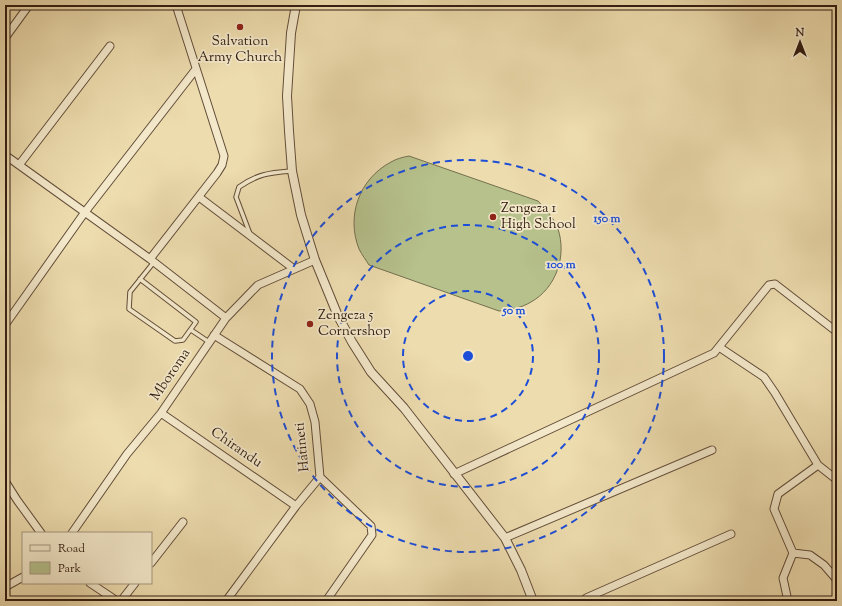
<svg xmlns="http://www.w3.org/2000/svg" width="842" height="606" font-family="'Sorts Mill Goudy',serif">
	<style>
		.green { fill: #b6c18c; stroke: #746f4f }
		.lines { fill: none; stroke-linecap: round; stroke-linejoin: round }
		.service-casing { stroke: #624d39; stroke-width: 5.5 }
		.minor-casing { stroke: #624d39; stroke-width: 9 }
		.tertiary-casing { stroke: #624d39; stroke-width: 10 }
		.service { stroke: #f3e8ca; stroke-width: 3.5 }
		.minor { stroke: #f3e8ca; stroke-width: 7 }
		.tertiary { stroke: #f3e8ca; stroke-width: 8 }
		.ring { fill: none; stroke: #1d4ed8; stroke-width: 2; stroke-dasharray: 7 5 }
		.poi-dot { fill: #8f2418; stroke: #f3e8ca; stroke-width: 1.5 }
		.labels { text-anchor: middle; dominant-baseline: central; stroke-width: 3.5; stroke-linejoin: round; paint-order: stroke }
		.poi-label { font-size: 14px; fill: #331d12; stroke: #f3e8ca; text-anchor: start }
		.street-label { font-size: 14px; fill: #331d12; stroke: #f3e8ca }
		.centre { fill: #1d4ed8; stroke: #f3e8ca; stroke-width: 2 }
		.ring-label { font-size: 12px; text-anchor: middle; font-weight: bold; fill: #1d4ed8; stroke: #f3e8ca; stroke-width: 3.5; stroke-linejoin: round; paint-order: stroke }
	</style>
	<rect width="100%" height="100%" fill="#eddcae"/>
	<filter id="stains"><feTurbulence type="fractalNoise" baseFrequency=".005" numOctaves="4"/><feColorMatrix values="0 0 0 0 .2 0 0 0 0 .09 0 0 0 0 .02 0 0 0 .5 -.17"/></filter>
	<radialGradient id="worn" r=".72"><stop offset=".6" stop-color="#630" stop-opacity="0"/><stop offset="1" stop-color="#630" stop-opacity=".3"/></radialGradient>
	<path class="green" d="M409,156L538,201C546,210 554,218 558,229C567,256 556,288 531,302C521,308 510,310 499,311L369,265C366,260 362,255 359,249C346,216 359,179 391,162C396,159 403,157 409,156Z"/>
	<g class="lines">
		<g class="service-casing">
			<path id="service" d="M250,234L236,197L239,187C258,174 268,173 291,171
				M140,279L196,322L183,340L175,341L129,309L130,292L154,262
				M191,330L209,342"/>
		</g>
		<g class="minor-casing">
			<path id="minor" d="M5,38L29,5
				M5,155L150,259L226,318
				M19,165L110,46
				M199,197L294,269
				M150,259L217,173L222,165L224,156L176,5
				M5,325L85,212L196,69
				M214,335L300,389L310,404L315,422L320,477L296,506L226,601
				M719,347L764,377L775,393L818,465L837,480
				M161,413L296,506
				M454,474L714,353L769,285L775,284L837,332
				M320,477L371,526L372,535L326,601
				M5,481L17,500L41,533
				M72,533L127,454L161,413L226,318L258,285L315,260
				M505,538L712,450
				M793,553L810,555L824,565L837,580
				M151,563L183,522
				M90,583L117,601
				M5,587L23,577
				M121,601L135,583
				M586,601V598L731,534
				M788,601L783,578L793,553L774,509L778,494L818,465"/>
		</g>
		<g class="tertiary-casing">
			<path id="tertiary" d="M296,5L291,33L287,96L289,131L292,171L301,215L315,260L338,316L352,342L371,372L404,408L505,538L521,570L533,601"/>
		</g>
		<use href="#service" class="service"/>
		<use href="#minor" class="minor"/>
		<use href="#tertiary" class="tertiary"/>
	</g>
	<g class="ring">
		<circle cx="468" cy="356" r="65"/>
		<circle cx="468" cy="356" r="131"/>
		<circle cx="468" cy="356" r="196"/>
	</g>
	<g class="poi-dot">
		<circle cx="240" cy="27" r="4"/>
		<circle cx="493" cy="217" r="4"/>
		<circle cx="310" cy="324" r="4"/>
	</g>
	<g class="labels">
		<g class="poi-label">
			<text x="240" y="42" text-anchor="middle">Salvation<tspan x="240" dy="16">Army Church</tspan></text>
			<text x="501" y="209">Zengeza 1<tspan x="501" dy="16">High School</tspan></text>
			<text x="318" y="316">Zengeza 5<tspan x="318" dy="16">Cornershop</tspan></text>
		</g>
		<g class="street-label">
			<text transform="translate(171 375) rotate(-56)">Mboroma</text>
			<text transform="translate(303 447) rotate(-96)">Hatineti</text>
			<text transform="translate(236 448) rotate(35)">Chirandu</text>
		</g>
	</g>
	<circle cx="468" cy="356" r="6" class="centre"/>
	<g class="ring-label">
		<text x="607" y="222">150 m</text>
		<text x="561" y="268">100 m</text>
		<text x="514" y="314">50 m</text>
	</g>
	<rect width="842" height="606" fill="none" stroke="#eddcae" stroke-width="20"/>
	<rect x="6" y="6" width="830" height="594" fill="none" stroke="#331d12" stroke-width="2"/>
	<rect x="10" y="10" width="822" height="586" fill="none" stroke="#331d12"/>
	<rect x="22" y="532" width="130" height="52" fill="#f3e8ca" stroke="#a69780"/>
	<rect x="30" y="545" width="20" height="6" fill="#f3e8ca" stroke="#a69780"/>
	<text x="58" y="552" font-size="12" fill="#331d12">Road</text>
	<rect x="30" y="562" width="20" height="12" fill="#b6c18c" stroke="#a69780"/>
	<text x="58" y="572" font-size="12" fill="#331d12">Park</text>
	<g transform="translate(800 42)" stroke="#f3e8ca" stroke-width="3" paint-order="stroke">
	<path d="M0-3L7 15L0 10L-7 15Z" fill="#331d12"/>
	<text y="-6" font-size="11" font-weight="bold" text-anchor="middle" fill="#331d12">N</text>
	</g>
	<rect width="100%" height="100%" filter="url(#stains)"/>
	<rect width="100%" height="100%" fill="url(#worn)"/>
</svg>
